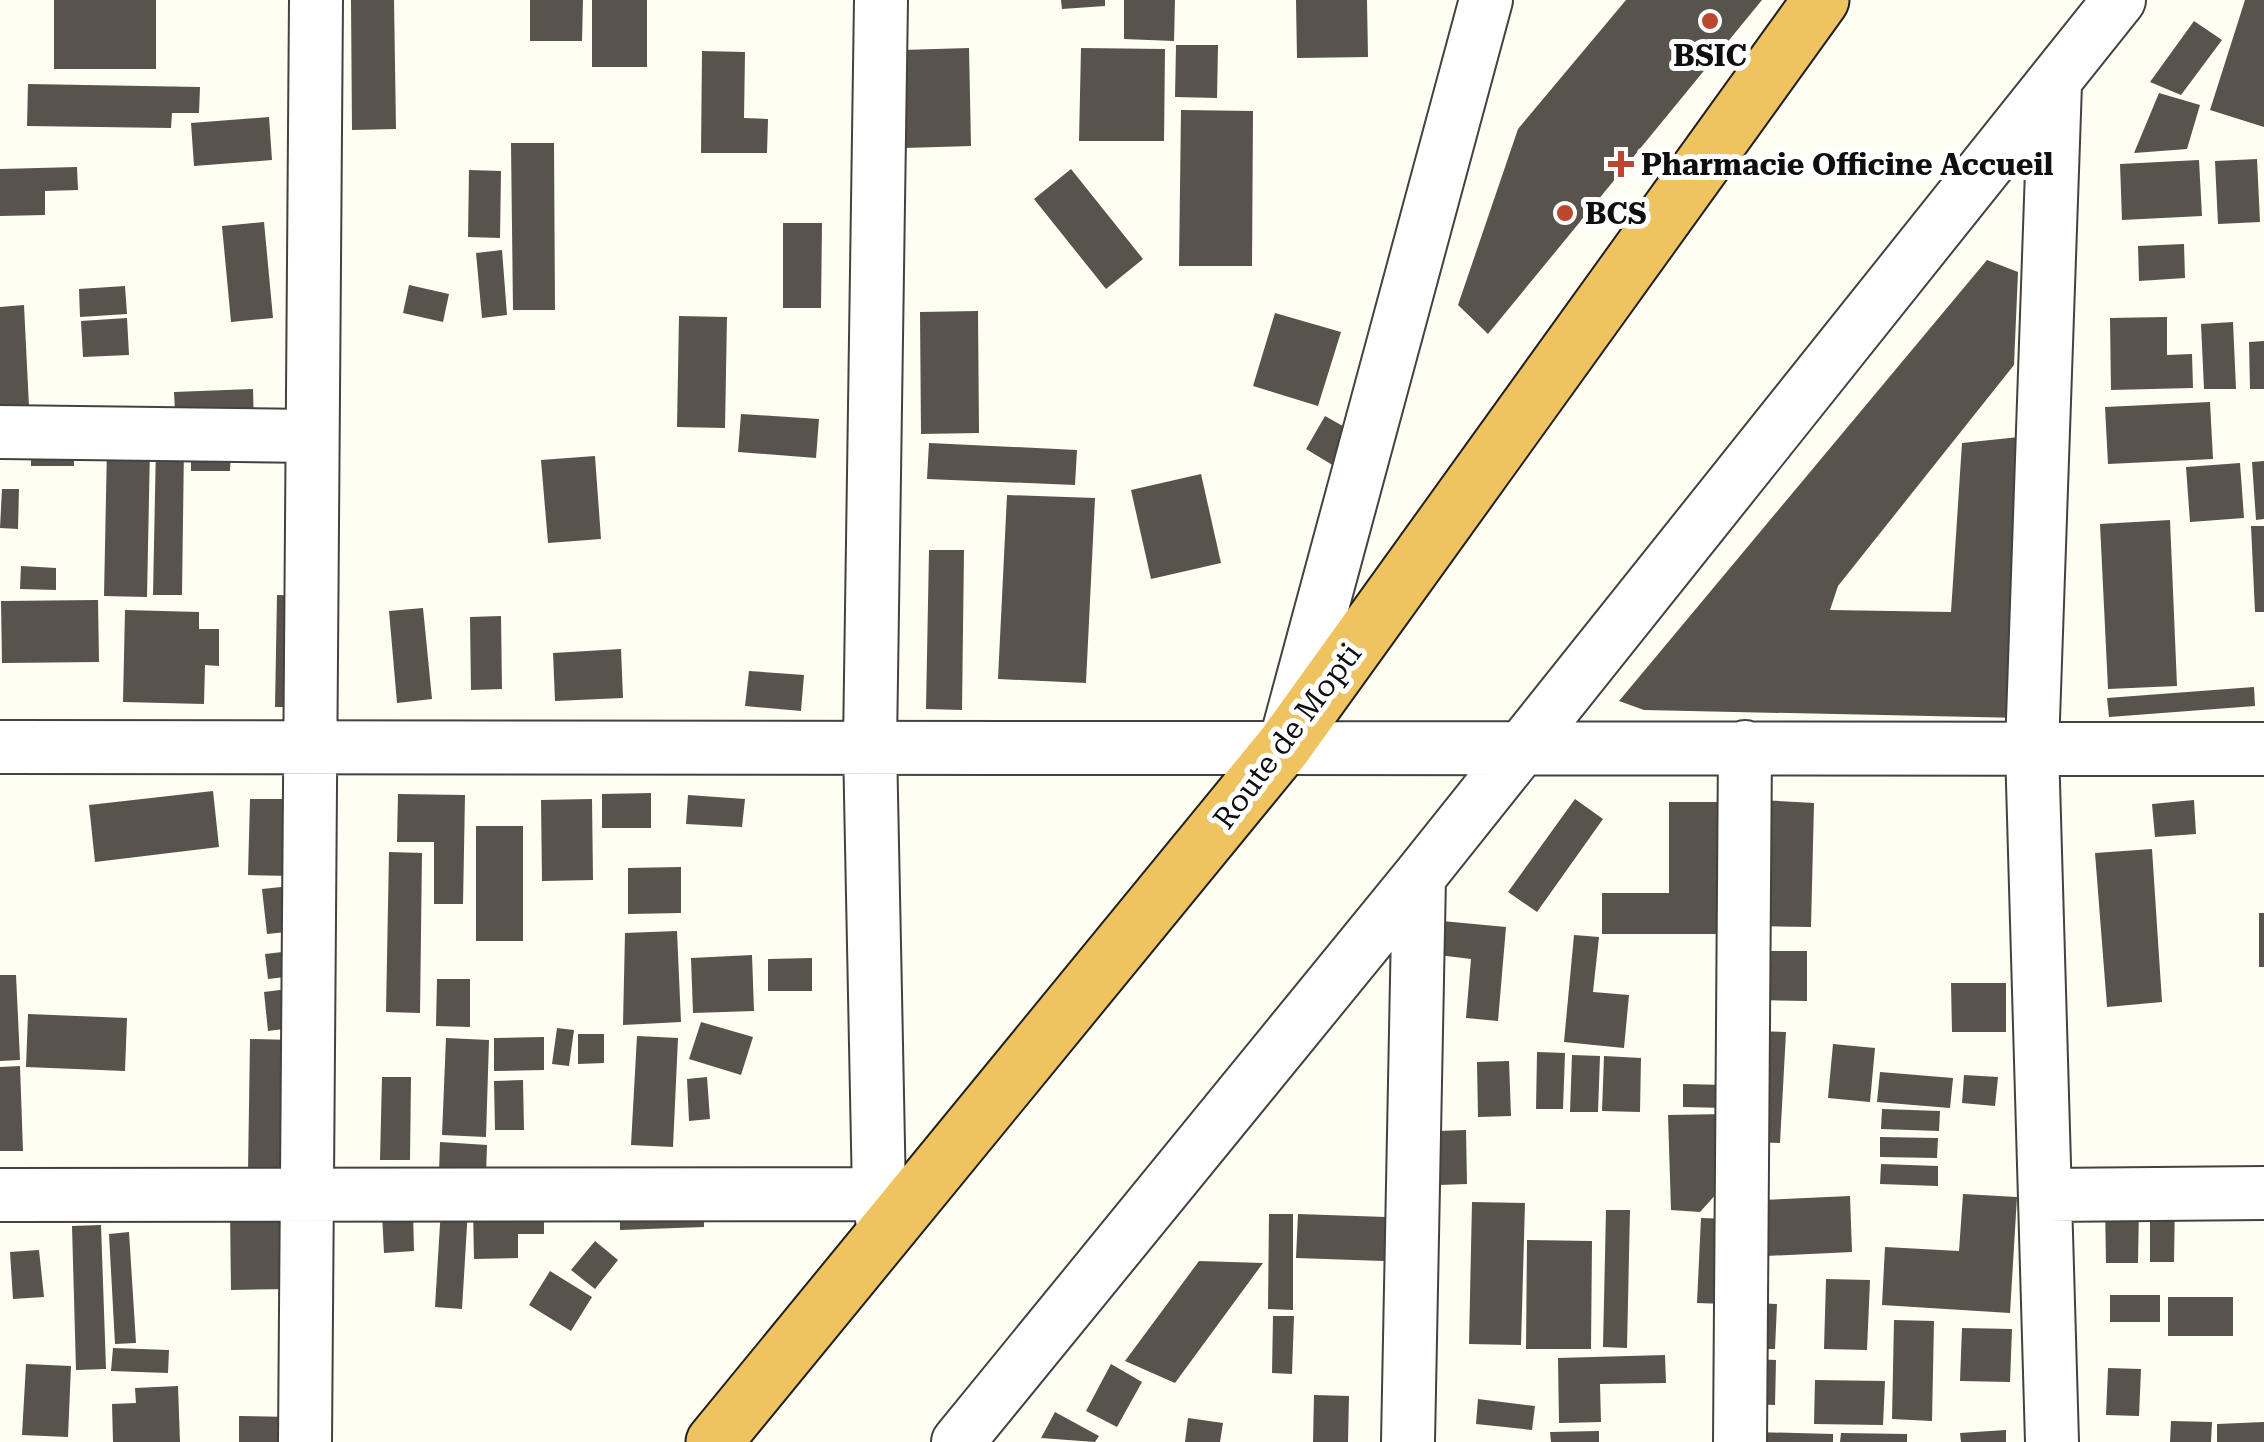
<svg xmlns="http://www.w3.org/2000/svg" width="2264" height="1442" font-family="'Roboto Serif',serif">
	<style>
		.building { fill: #58534c }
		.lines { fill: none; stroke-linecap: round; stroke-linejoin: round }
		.street-casing { stroke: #424242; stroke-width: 56 }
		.highway-casing { stroke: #202020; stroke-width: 59 }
		.street { stroke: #fff; stroke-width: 52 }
		.highway { stroke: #eec360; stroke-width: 55 }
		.poi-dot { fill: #bb472c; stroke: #fff; stroke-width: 4 }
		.labels { text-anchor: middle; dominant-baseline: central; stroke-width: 10; stroke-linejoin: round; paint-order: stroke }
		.poi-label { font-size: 30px; font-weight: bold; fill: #0f0f0f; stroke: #fff; text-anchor: start }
		.street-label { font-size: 30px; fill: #0f0f0f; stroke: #fff }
	</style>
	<rect width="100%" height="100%" fill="#fefef2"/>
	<path class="building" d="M54,0H156V69H54Z
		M351,0H394L396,129L352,130Z
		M530,0H583L582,41H530Z
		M592,0H647V67H592Z
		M1061,0H1105V6L1062,9Z
		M1124,0H1175L1174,41L1124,39Z
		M1296,0H1367L1368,57L1297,58Z
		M1626,0H1762L1488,334L1458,305L1518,129Z
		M2245,0H2264V127L2210,110Z
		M2194,21L2222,40L2181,95L2150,82Z
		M1176,45H1218L1217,98L1175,97Z
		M969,48L971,146L904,148L902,50Z
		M1081,48L1165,49L1164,141H1079Z
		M702,51L745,52L744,118L768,119L767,153H701Z
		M28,84L200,87L199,113H172L171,128L27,126Z
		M2159,93L2200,105L2187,149L2134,153Z
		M1181,110L1253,111L1252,266H1179Z
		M269,117L272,160L194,166L191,123Z
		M511,143H554L555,310H513Z
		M2257,159L2260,222L2218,224L2215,161Z
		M2199,160L2202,216L2122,220L2120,164Z
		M77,167L78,190L45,191V215L0,216V169Z
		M1071,169L1143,259L1106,289L1034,199Z
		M469,170L501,171L500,238L468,237Z
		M264,222L273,318L231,322L222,226Z
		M783,223H822L821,308H783Z
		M2184,244L2185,278L2139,281L2138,246Z
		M502,250L507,315L482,318L476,253Z
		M1987,260L2018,272L2014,365L1838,586L1830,610L1951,612L1962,443L2019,437L2022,718L1644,710L1619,701Z
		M409,285L449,294L443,322L403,313Z
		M125,286L127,314L80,317L79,289Z
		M24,305L29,407L0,408V307Z
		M978,311L979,433L921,434L920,312Z
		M1275,313L1341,332L1318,406L1253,386Z
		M679,316L727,317L725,428L677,427Z
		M2167,317V355L2192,354L2193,388L2111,390L2110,318Z
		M127,318L129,355L83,357L81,321Z
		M2233,322L2236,389H2204L2201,324Z
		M2264,341V389H2250L2249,342Z
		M253,389L254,428L176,431L174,392Z
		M2210,402L2213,459L2108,464L2105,407Z
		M741,414L819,419L816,458L738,452Z
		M1325,416L1364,438L1344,472L1306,449Z
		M31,443H74V466H31Z
		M929,443L1077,450L1075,485L927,479Z
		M156,445L184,446L182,595H153Z
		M107,446L150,447L147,597L104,596Z
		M191,447H231L230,471H191Z
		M595,456L601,539L548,543L541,460Z
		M2264,461V519L2256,520L2252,462Z
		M2240,463L2244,518L2190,522L2186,467Z
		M1201,474L1221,563L1151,579L1131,490Z
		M2,489H19L18,529L0,528Z
		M1007,495L1095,498L1086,683L998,679Z
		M2170,520L2177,686L2108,689L2100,524Z
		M2251,526H2264V612H2255Z
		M929,550H964L962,710L926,709Z
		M21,566L56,568V590L20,589Z
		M277,595L307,596L305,707H275Z
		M98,600L99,662L2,663L1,601Z
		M423,608L432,699L397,703L389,611Z
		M125,610L199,612V629H219V666L205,665L204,704L123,702Z
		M501,616L502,689L471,690L470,617Z
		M621,649L623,698L555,701L553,653Z
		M749,671L804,675L801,711L745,706Z
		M2254,687L2255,706L2109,717L2107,698Z
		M213,791L219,847L95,862L89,805Z
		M651,793V828H602V794Z
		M398,794L465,795L463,904H434V842H397Z
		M688,795L745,799L742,827L686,824Z
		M250,799H293L291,876L248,875Z
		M592,799L593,880L542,881L541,800Z
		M1575,799L1603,819L1537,912L1508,892Z
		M1760,800L1814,803L1811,927L1756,926Z
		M2194,800L2196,834L2155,837L2152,804Z
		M1669,802H1728V934H1602V893H1669Z
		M476,826H523V941H476Z
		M2152,849L2162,1002L2107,1007L2095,853Z
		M389,852L422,853L420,1013L386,1012Z
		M681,867V913L628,914V868Z
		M291,886L296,931L267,934L262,889Z
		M2259,913H2264V967H2259Z
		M1442,921L1506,927L1498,1021L1466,1018L1471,959L1438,955Z
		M677,931L681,1022L623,1025L625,933Z
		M1574,935L1599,937L1593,992L1629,995L1624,1048L1564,1042Z
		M291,951L294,976L268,979L265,954Z
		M1758,951H1807V1001L1757,1000Z
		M752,955L754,1011L693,1013L691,958Z
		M812,958V991H768V959Z
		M0,975H16L20,1060L0,1061Z
		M437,979H470V1027L436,1026Z
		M1951,983H2006V1032H1952Z
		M288,989L291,1028L268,1031L264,992Z
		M28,1014L127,1018L125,1071L26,1067Z
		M701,1022L753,1037L741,1075L689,1059Z
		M557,1028L574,1030L569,1066L552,1064Z
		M1751,1031L1786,1032L1780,1143L1747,1142Z
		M578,1034H604V1063L578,1064Z
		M637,1036L678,1038L673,1147L631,1145Z
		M544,1037V1070L494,1071V1038Z
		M446,1038L489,1040L486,1137L442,1135Z
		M250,1039L293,1040L291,1173L248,1172Z
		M1833,1044L1875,1048L1870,1102L1828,1098Z
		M1537,1052L1565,1053L1563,1109H1536Z
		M1572,1055L1600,1056L1598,1112H1570Z
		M1604,1056L1641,1058L1640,1112L1602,1111Z
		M1509,1061L1511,1116L1478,1117L1477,1062Z
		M20,1066L23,1151H0V1067Z
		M1880,1072L1953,1078L1950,1108L1877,1102Z
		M1964,1075L1998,1077L1995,1106L1962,1103Z
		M382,1077H411L410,1160H380Z
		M707,1077L710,1119L689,1121L687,1079Z
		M523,1080L524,1130H495L494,1081Z
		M1683,1084L1726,1085V1108L1683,1107Z
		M1882,1109L1940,1111L1939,1131L1881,1129Z
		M1726,1114L1727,1182L1700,1212L1671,1210L1668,1115Z
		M1466,1130L1467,1184L1439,1185L1438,1131Z
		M1880,1137L1938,1138L1937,1158L1880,1157Z
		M440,1142L487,1145L486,1176L439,1173Z
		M1881,1164L1938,1166V1186L1880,1184Z
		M1963,1194L2017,1197L2010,1313L1882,1305L1885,1247L1959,1251Z
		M1850,1196L1852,1252L1766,1256L1763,1200Z
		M2150,1198H2175L2174,1262H2150Z
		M1472,1202L1525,1203L1521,1345L1469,1344Z
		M2105,1205H2139L2138,1263H2106Z
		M292,1207V1289L231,1290L230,1208Z
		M544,1207V1234H518V1258L474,1259L473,1209Z
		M441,1208L468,1209L462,1309L435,1307Z
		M704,1208V1227L620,1230V1210Z
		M1606,1210H1630L1627,1348L1603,1347Z
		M413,1211L414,1251L384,1253L382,1213Z
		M1269,1214H1293V1310L1268,1309Z
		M1298,1214L1386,1217L1384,1261L1296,1258Z
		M1701,1218L1731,1219L1726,1304L1697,1303Z
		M101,1225L106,1369L76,1370L72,1226Z
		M129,1232L136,1343L115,1344L109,1234Z
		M1527,1240L1592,1241L1591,1349H1526Z
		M595,1241L618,1260L595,1289L571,1270Z
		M39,1250L44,1297L13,1299L10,1252Z
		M1199,1261L1263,1263L1175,1383L1125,1361Z
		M550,1271L592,1297L571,1331L529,1305Z
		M1826,1279L1870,1280L1867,1350L1824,1349Z
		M2110,1295H2160V1322H2110Z
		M2168,1297H2233V1336H2168Z
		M1753,1303L1777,1304L1775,1349H1751Z
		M1273,1316H1294L1292,1374L1272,1373Z
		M1894,1320L1934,1321L1932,1421L1892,1419Z
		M1962,1328L2012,1329L2010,1382L1960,1381Z
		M113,1348L169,1350L168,1373L111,1371Z
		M1665,1355L1666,1383L1600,1384L1601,1422L1559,1423L1558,1358Z
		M1752,1359L1776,1360L1775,1405L1750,1404Z
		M26,1364L71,1366L68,1437L22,1435Z
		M1111,1364L1142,1382L1117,1427L1086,1411Z
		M2108,1368L2141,1369L2139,1416L2106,1415Z
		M1815,1380L1885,1381L1883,1425L1814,1424Z
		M178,1386L180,1442H113L112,1404L136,1403L135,1388Z
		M1314,1395L1349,1396L1348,1442H1313Z
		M1478,1399L1535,1406L1532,1430L1476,1424Z
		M1055,1412L1099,1436L1095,1442L1041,1438Z
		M239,1416L292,1417L291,1442H239Z
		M1188,1418L1223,1423L1220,1442H1185Z
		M2171,1421L2212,1422L2211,1442H2170Z
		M2264,1422V1442H2217V1424Z
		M2006,1430V1442H1961L1960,1433Z
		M1599,1431V1442H1551L1550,1432Z
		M1755,1432L1833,1434V1442H1755Z
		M1841,1433L1907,1434V1442H1840Z"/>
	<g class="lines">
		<g class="street-casing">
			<path id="street" d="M881,0L870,745L879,1194L884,1235
				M0,432L311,436
				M1287,737L1486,0
				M0,747L2264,749
				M0,1195L879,1194
				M2047,1195L2264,1193
				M305,1442L316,0
				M958,1442L1419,877L2119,0
				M1408,1442L1419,877
				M1740,1442L1745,747
				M2052,1442L2032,748L2055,84"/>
		</g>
		<g class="highway-casing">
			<path id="highway" d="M714,1442L1284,746L1821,0"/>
		</g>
		<use href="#street" class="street"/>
		<use href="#highway" class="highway"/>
	</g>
	<g class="poi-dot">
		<circle cx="1710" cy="21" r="10"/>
		<path d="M1616 149h10v10h10v10h-10v10h-10v-10h-10v-10h10z"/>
		<circle cx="1565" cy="213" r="10"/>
	</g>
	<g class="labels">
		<g class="poi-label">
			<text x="1710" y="55" text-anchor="middle">BSIC</text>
			<text x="1641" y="164">Pharmacie Officine Accueil</text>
			<text x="1585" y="213">BCS</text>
		</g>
		<g class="street-label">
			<text transform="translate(1287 736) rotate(-53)">Route de Mopti</text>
		</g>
	</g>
</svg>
